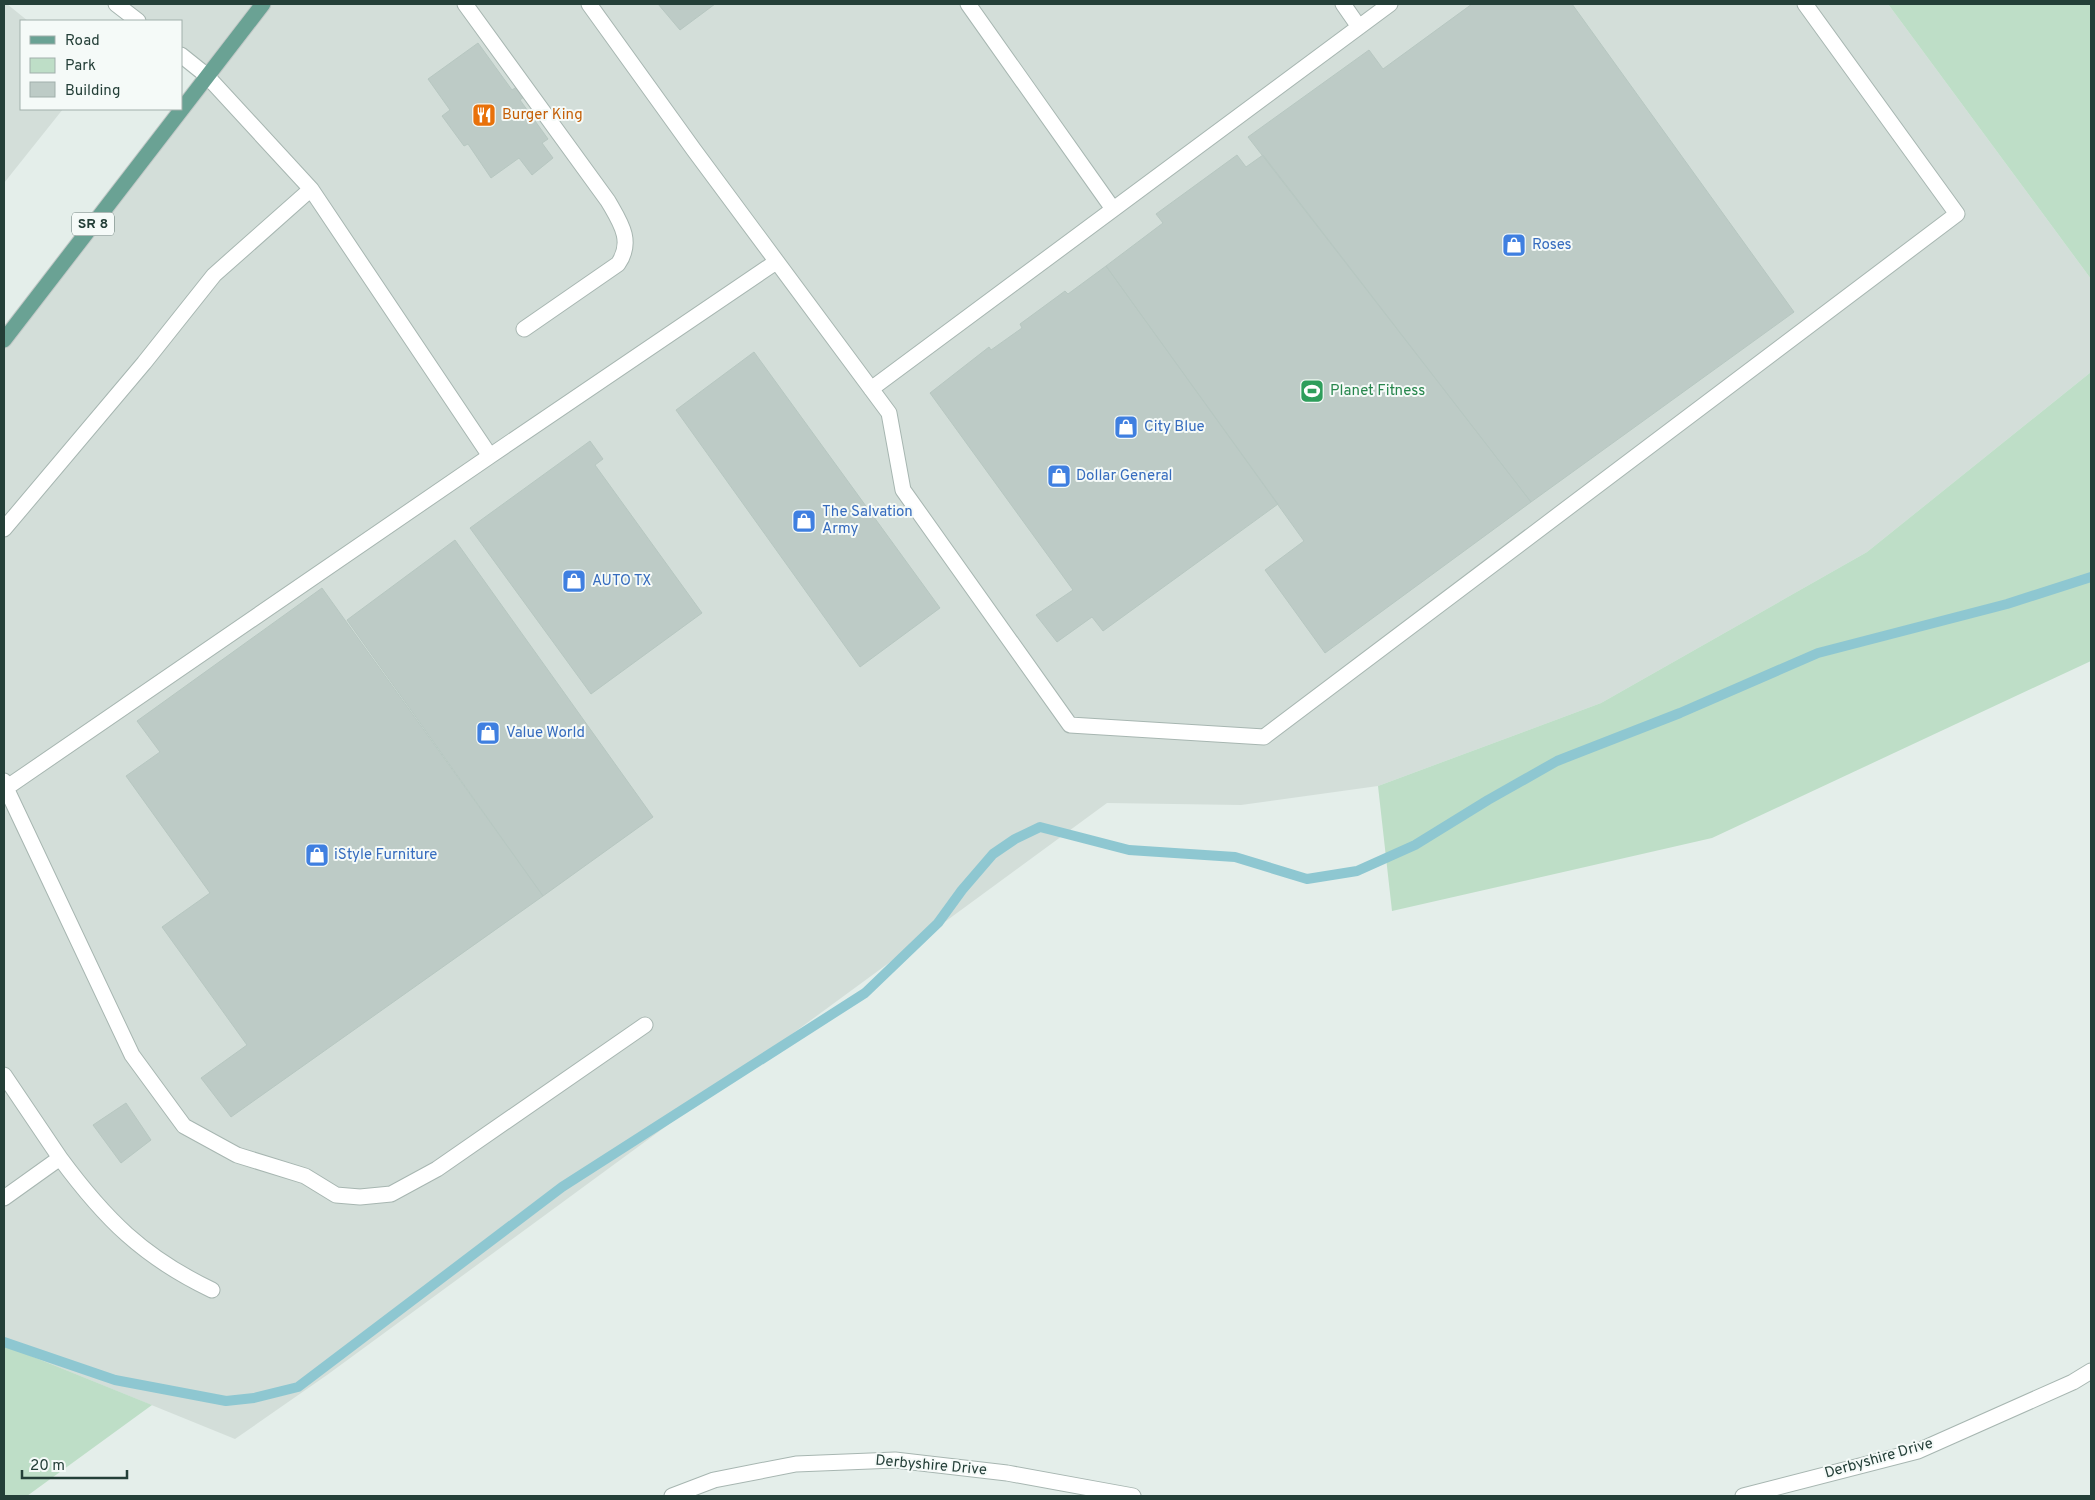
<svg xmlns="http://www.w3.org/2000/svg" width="2095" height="1500" font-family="Overpass,sans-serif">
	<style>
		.built { fill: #d3ded9 }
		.green { fill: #bedec7 }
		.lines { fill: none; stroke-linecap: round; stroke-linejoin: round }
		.stream { stroke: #8ec7d1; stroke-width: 10 }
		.building { fill: #bdcbc6; stroke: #b7c7c1 }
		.lane-casing { stroke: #a7b6b1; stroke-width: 17 }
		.street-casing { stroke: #a7b6b1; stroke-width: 17 }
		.primary-casing { stroke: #c2c9c7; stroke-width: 17 }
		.lane { stroke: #fff; stroke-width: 15 }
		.street { stroke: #fff; stroke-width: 15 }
		.primary { stroke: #6aa294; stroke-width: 15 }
		.labels { text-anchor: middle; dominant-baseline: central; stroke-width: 4; stroke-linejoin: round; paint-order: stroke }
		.shield { fill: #f5faf8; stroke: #637772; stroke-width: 1 }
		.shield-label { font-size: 14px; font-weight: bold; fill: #243f38 }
		.food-label { font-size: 15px; fill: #c56008; stroke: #f5faf8; text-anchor: start }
		.shop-label { font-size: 15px; fill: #366cbe; stroke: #f5faf8; text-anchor: start }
		.leisure-label { font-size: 15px; fill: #27864d; stroke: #f5faf8; text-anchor: start }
		.street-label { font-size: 15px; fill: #243f38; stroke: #f5faf8 }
	</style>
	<rect width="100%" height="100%" fill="#e4eeea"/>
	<path class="built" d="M4,4H7L28,21H21V109H63L4,183Z
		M116,4H1888L2091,279V372L1867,552L1601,703L1378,786L1241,805L1107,803L327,1375L235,1439L4,1345V339L206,75L181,55V21H138Z"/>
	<path class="green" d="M1888,4H2091V279Z
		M2091,372V661L1712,838L1392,911L1378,786L1601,703L1867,552Z
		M4,1345L152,1405L27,1496H4Z"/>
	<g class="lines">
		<path class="stream" d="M4,1342L115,1380L226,1401L254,1398L298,1387L562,1187L865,993L938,923L962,890L993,854L1015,839L1040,827L1129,850L1235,857L1307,879L1357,871L1415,845L1488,800L1557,761L1680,713L1818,653L2007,604L2091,577"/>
	</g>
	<path class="building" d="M658,4H715L680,30Z
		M1472,4H1572L1794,312L1531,502L1248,137L1369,50L1383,69Z
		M478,43L512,90L518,86L525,96L520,100L548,139L542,143L553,158L532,175L519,158L491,178L468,144L464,146L442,116L450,110L428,79Z
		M1237,155L1246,167L1263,155L1531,502L1325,653L1265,570L1304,541L1106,266L1163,223L1156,214Z
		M1106,266L1278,504L1103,631L1092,617L1057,642L1036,615L1073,590L930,393L989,347L991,350L1022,328L1020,324L1065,291L1068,294Z
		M754,352L940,608L860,667L676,410Z
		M590,441L603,459L595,465L702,613L591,694L470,528Z
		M455,540L653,817L543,896L347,620Z
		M322,588L543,896L231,1117L201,1078L247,1045L162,927L210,893L126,776L160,752L137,721Z
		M126,1103L151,1140L121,1163L93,1125Z"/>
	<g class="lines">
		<g class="lane-casing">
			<path id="lane" d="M116,4L138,21
				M465,4L608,201C620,222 634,241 618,264L524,329
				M589,4L694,150L889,413L903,490L1070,725L1264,737L1957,214L1805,4
				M968,4L1113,209
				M1343,4L1359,27
				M181,55L206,75L311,189L490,456L776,262
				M871,389L1390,4
				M4,529L144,363L214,275L311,189
				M4,781L6,788L490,456
				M6,788L132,1055L184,1126L237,1155L305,1176L336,1195L360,1197L391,1194L437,1169L645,1025
				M4,1075L60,1158L4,1198
				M60,1158C105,1219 143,1257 212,1290"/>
		</g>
		<g class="street-casing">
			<path id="street" d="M672,1496L714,1480L796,1464L895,1460L1007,1473L1133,1496
				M1743,1496L1918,1451L2073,1382L2091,1371"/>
		</g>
		<g class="primary-casing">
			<path id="primary" d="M4,340L263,4"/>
		</g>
		<use href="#lane" class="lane"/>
		<use href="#street" class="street"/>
		<use href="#primary" class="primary"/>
	</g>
	<defs>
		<g id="restaurant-square" transform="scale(1.25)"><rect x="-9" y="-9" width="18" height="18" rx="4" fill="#e8710a" stroke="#f5faf8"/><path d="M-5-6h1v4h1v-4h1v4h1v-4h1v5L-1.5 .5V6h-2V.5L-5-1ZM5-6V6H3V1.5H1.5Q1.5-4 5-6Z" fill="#fff"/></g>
		<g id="shop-square" transform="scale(1.25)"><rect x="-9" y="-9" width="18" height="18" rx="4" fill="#3f7fe0" stroke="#f5faf8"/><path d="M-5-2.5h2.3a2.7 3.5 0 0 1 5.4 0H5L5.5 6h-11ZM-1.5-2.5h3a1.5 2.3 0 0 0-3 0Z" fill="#fff"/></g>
		<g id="stadium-square" transform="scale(1.25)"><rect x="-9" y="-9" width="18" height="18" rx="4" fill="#2e9e5b" stroke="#f5faf8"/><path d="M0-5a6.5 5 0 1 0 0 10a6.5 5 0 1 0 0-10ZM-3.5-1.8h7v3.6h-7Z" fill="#fff"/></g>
	</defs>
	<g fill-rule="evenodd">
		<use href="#restaurant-square" x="484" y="115"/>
		<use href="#shop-square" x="1514" y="245"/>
		<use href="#stadium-square" x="1312" y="391"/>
		<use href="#shop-square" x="1126" y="427"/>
		<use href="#shop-square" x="1059" y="476"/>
		<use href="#shop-square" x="804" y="521"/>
		<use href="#shop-square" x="574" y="581"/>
		<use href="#shop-square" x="488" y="733"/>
		<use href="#shop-square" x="317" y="855"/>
	</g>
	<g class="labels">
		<rect class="shield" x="72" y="212.5" width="42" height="23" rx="4"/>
		<g class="shield-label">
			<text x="93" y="224">SR 8</text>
		</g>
		<g class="food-label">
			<text x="502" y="115">Burger King</text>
		</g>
		<g class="shop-label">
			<text x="1532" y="245">Roses</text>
			<text x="1144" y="427">City Blue</text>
			<text x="1076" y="476">Dollar General</text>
			<text x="822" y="512">The Salvation<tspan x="822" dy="17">Army</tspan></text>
			<text x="592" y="581">AUTO TX</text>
			<text x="506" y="733">Value World</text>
			<text x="334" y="855">iStyle Furniture</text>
		</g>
		<g class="leisure-label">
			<text x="1330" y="391">Planet Fitness</text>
		</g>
		<g class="street-label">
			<text transform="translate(1879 1459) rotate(-16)">Derbyshire Drive</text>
			<text transform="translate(931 1466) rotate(5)">Derbyshire Drive</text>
		</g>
	</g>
	<rect width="2095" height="1500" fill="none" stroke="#243f38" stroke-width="10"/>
	<rect x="20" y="20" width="162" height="90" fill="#f5faf8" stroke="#a1afab"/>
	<rect x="30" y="36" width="25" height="8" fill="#6aa294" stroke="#a1afab"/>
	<text x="65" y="45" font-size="15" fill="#243f38">Road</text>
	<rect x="30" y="58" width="25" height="15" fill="#bedec7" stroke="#a1afab"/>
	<text x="65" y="70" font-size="15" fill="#243f38">Park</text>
	<rect x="30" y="82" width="25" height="15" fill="#bdcbc6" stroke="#a1afab"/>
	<text x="65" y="95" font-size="15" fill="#243f38">Building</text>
	<path d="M22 1470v8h105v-8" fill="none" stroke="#243f38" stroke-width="2.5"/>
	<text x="30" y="1470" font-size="15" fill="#243f38" stroke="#f5faf8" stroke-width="4" paint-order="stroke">20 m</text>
</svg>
